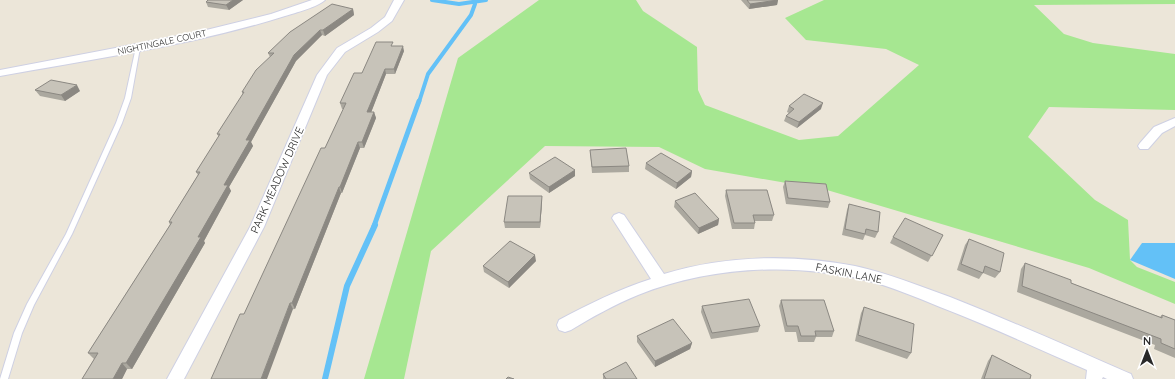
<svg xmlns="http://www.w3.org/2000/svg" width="1175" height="379" font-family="Quicksand,sans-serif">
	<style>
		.green { fill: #a6e791 }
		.water { fill: #63c1f7 }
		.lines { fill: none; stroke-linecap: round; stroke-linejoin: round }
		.stream-far2 { stroke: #63c1f7; stroke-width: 4 }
		.stream-far1 { stroke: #63c1f7; stroke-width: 5 }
		.stream { stroke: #63c1f7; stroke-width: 6 }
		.service-casing { stroke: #ced0e3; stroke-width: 2 }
		.minor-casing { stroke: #ced0e3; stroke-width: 2 }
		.service { fill: #fff; fill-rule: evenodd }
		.minor { fill: #fff; fill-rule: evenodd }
		.wall { fill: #aba89f }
		.shaded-wall { fill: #8b8882 }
		.building { fill: #c7c3b9; stroke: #8b8882 }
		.labels { text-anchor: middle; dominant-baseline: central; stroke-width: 3.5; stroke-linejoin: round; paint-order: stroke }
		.far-street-label { font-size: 9px; fill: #292929; stroke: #fff }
		.street-label { font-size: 11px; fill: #292929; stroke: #fff }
	</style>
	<rect width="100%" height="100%" fill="#ece6d9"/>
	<path class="green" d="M539,0H636L643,11L697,47L698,90L705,105L799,140L838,136L919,65L886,49L806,40L785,18L824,0H1175V4L1034,5L1064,34L1093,43L1175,54V110L1049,107L1028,137L1095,200L1128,220L1130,260L1137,267L1175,282V304L1089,268L827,190L705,169L659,147L545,146L431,251L404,379H364L458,58Z"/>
	<path class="water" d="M1142,243H1175V279L1130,260Z"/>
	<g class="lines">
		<path class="stream-far2" d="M432,0L459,4L486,0
			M419,102L428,74L471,15L475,4"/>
		<path class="stream-far1" d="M374,226L419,101"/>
		<path class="stream" d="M325,379L347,286L375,225"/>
		<g class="service-casing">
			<path id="service" d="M136,47H140V48L131,98L122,123L72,234L34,305L22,333L8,379H0L14,333L27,304L66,234L116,123L125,98Z"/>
		</g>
		<g class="minor-casing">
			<path id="minor" d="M312,0H325C318,7 295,13 285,16C193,45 95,59 0,76V70L194,33L271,14Z
				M394,0H404L392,21L378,32L345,52L327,75L264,227L184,379H167L250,227L317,75L337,48L371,28L385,17Z
				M1175,118V126L1162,133L1148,149H1140L1138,146L1140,143L1154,127Z
				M619,213L624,215L664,274C725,255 794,254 855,266C888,273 919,286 950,297C1011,321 1071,348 1131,374L1133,379H1107L1103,377L1102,379H1086L1087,370C1038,349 990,326 940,307C916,297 892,287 866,280C792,262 709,267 638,295C614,305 592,317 571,330L565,332L559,330L557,325L559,320C589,304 619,289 651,279L612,218L614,215Z"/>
		</g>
		<use href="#service" class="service"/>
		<use href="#minor" class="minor"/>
	</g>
	<path class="wall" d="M243,0L229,10L208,7L206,2Z
		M741,0H778L777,5L749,9Z
		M353,9L354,15L325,36L322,35L296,61L251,142L253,146L229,187L231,191L204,241L205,243L132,369H127L122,379H82L94,359L88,353L170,225L169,222L198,175L196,172L219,137L217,134L243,95L242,92L270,57L268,53Z
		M394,46L404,51L395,74H386L371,112H374L376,118L364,148H360L342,193H341L295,309L244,314L344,109H342L340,103L362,73Z
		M35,90L80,91L65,101L40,96Z
		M789,106L821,109L797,128L784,121L786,116L789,113L787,112Z
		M590,150L629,166V172L592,173Z
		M646,163L692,171L691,177L676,189L645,169Z
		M575,170V176L549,193L530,179L529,173Z
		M785,181L830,202L828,208L786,204L783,187Z
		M726,190L774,215L772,221H755V223L754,229H732L725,196Z
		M675,201L719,219L718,225L698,234L674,207Z
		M542,202L540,228H505L504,222Z
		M849,204L878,232L875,238L865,235L863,240L842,235L847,210Z
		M943,235L928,262L890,243L893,237Z
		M969,239L1000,272L995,278L983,273L979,279L957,270L965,245Z
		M536,261L509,288L484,272L483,266Z
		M1025,263L1071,283L1160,317L1162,315L1175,320V358L1154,349L1155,345L1017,292L1021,269Z
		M781,300L834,331L832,337H816L814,342H798L796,332H785L779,306Z
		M702,306L760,326L758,332L711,339L701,312Z
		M864,307L911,353L907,359L855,341L861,313Z
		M637,336L692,343L690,349L655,367L637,342Z
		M992,355L1030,379H981L988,361Z
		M603,374L637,379H603Z"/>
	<path class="shaded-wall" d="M233,0H243L229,10L226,5Z
		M778,0L777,5L749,9L750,4Z
		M353,9L354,15L325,36L323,30Z
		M320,30L322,35L296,61L251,142L253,146L229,187L231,191L204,241L205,243L132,369L126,363L198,237L246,140L294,55Z
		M403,46L404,51L395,74L394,69Z
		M385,69L386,74L369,118L367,112Z
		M77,85L80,91L65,101L61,95Z
		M823,103L821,109L797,128L799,122Z
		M374,112L376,118L364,148L362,142Z
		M358,142L360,148L342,193L340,187Z
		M575,170V176L549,193V187Z
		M692,171L691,177L676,189L677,183Z
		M339,187L341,193L295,309L292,303Z
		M542,196V202L540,228V222Z
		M719,219L718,225L698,234L699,228Z
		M535,255L536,261L509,288L508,282Z
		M290,303L293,309L267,379H261Z
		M692,343L690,349L655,367V361Z
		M122,363L127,369L122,379H113Z"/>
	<path class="building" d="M208,0H233L226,5L206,2Z
		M747,0H778L750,4Z
		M332,4L353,9L323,30H320L294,55L246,140H250L224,185H228L198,237H201L126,363H122L113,379H82L98,353H88L172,222H169L200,172H196L220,134H217L244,92H242L256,70L274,53H268L290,32Z
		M376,42H393L391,46H403L394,69H385L367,112H374L362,142H358L340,187H339L292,303H290L261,379H211L240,314H244L321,148H325L346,103H340L354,73H362Z
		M51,80L77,85L61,95L35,90Z
		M804,94L823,103L799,122L786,116L794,109L789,106Z
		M626,148L629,166L592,167L590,150Z
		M661,153L692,171L677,183L646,163Z
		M555,157L575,170L549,187L529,173Z
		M785,181L826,184L830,202L788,198Z
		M726,190H767L774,215H753L755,223H734Z
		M695,193L719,219L699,228L675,201Z
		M508,196H542L540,222H504Z
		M849,204L880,212L878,232L866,229L865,234L845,229Z
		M905,218L943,235L932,256L893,237Z
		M969,239L1004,253L1000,272L985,266L983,273L961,264Z
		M510,241L535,255L508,282L483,266Z
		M1025,263L1071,280V283L1162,318V315L1175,320V349L1161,343V339L1022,286Z
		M749,299L760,326L712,333L702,306Z
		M781,300H824L834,331H815L816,336H801L798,326H787Z
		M864,307L914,324L911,353L858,335Z
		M673,319L692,343L655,361L637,336Z
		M992,355L1031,375L1030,379H984Z
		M626,362L637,379H606L603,374Z
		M508,377L514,379H506Z"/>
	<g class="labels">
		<g class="far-street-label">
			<text transform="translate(162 42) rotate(-12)">NIGHTINGALE COURT</text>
		</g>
		<g class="street-label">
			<text transform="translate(277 180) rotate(-66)">PARK MEADOW DRIVE</text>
			<text transform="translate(849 273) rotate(11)">FASKIN LANE</text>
		</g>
	</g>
	<g transform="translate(1147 351)" stroke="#ffffff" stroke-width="3" paint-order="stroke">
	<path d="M0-3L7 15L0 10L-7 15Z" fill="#292929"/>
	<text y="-6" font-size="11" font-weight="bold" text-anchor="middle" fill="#292929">N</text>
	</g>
</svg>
